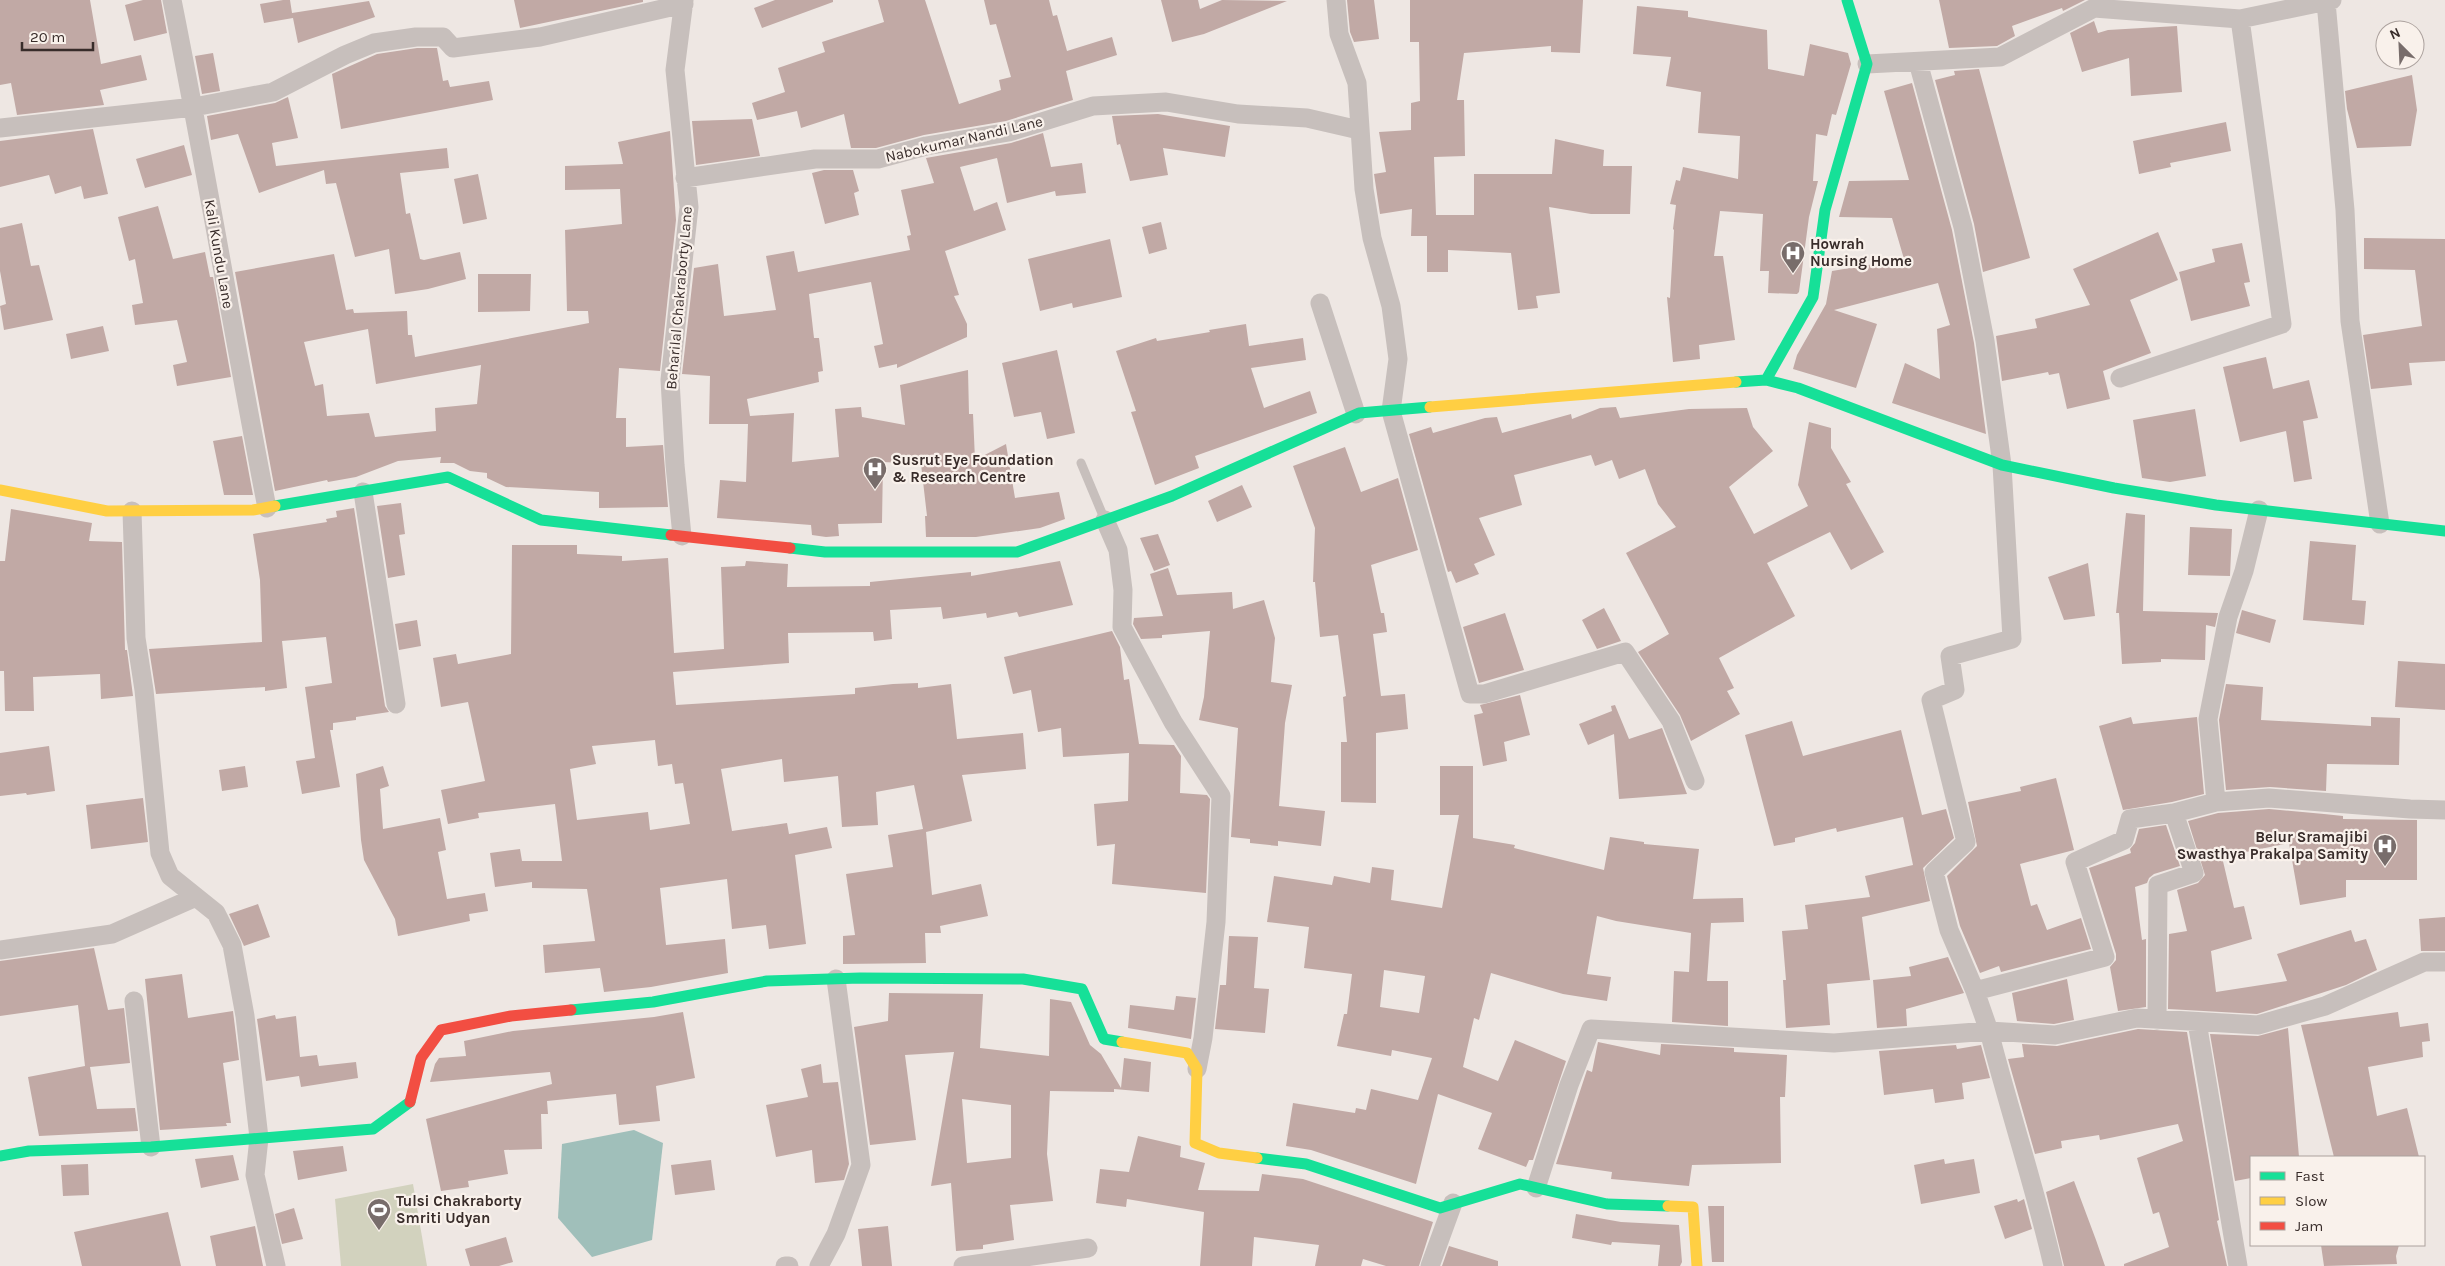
<svg xmlns="http://www.w3.org/2000/svg" width="2445" height="1266" font-family="Karla,sans-serif">
	<style>
		.green { fill: #d2d2be }
		.water { fill: #a0bfba }
		.building { fill: #c1a9a5; fill-rule: evenodd }
		.lines { fill: none; stroke-linecap: round; stroke-linejoin: round }
		.lane { stroke: #c7bfbc; stroke-width: 9 }
		.street { stroke: #c7bfbc; stroke-width: 19 }
		.fast { stroke: #16e098; stroke-width: 11 }
		.slow { stroke: #ffcf43; stroke-width: 11 }
		.jam { stroke: #f24e42; stroke-width: 11 }
		.labels { text-anchor: middle; dominant-baseline: central; stroke-width: 4.5; stroke-linejoin: round; paint-order: stroke }
		.street-label { font-size: 15px; fill: #382c2a; stroke: #f9f1eb }
		.poi-label { font-size: 15px; font-weight: bold; fill: #382c2a; stroke: #f9f1eb; text-anchor: start }
	</style>
	<rect width="100%" height="100%" fill="#eee7e3"/>
	<path class="green" d="M413,1184L427,1266H341L335,1199Z"/>
	<path class="water" d="M634,1130L663,1143L652,1240L592,1257L558,1218L562,1144Z"/>
	<path class="building" d="M0,0H90L101,64L141,55L147,80L100,90L104,105L17,115L11,83L0,85Z
		M143,0H161L167,33L134,41L125,5Z
		M283,0H290L292,13L369,1L375,17L298,43L293,18L264,23L260,4Z
		M514,0H643V2L520,28Z
		M775,0H833V2L762,28L754,8Z
		M878,0H925L959,104L1001,90L999,80L1011,77L996,24L990,25L984,0H1049L1053,16L1057,15L1067,51L1112,37L1117,55L1066,71L1073,100L1006,121L924,135L876,148H851L844,114L801,128L797,111L757,120L752,103L785,92L778,68L825,52L822,42L884,22Z
		M1161,0H1198L1200,9L1222,0L1287,1L1204,34L1172,42Z
		M1347,0H1374L1379,39L1354,42L1350,32Z
		M1410,0H1583L1580,53L1551,52V46L1464,53L1457,100H1464L1465,156L1434,157L1436,215H1474V174H1552L1555,139L1604,150L1603,166H1632L1630,214H1591L1549,207L1560,293L1536,296L1538,308L1518,310L1511,253L1448,250V272H1427V236H1411L1412,209L1380,214L1374,174L1386,172L1379,132L1411,130V103L1420,101L1419,42H1410Z
		M1939,0H2085L2063,11L2062,8L2012,26L2015,36L1997,46L1949,48Z
		M1637,6L1688,11V17L1767,30L1768,69L1804,76L1810,44L1848,53L1851,64L1836,115L1832,114L1827,136L1816,134L1813,181H1818L1809,217L1799,292L1797,294L1768,293L1769,271H1760L1763,214L1720,211L1714,256H1723L1735,340L1699,345L1700,359L1673,362L1667,297L1670,298L1674,230L1673,229L1676,205L1670,204L1676,180L1680,181L1683,167L1738,179L1740,136L1698,133L1701,92L1666,86L1671,57L1633,54Z
		M2094,21L2098,33L2108,30L2177,26L2182,92L2131,96L2129,58L2082,72L2070,33Z
		M417,48H437L443,81L448,80L450,87L489,81L493,100L341,129L332,74L377,54Z
		M213,53L220,91L202,94L195,56Z
		M1979,69L2030,258L1983,272L1974,224L1935,80L1955,75L1954,71Z
		M2412,75L2417,110L2411,146L2357,148L2347,109L2345,91Z
		M1912,83L1952,230L1974,343L1986,434L1892,403L1905,363L1940,379L1937,329L1950,325L1938,283L1834,310L1877,324L1856,388L1793,369L1797,355L1826,304L1832,271L1904,259L1892,218L1839,217L1849,181L1909,180L1884,91Z
		M288,97L298,138L272,143L276,166L447,148L449,168L400,173L406,214L410,213L420,259L424,260L460,252L466,279L428,289L395,294L389,249L355,257L336,183L326,184L324,170L259,193L238,134L211,140L207,116L275,103Z
		M1158,114L1230,126L1225,157L1163,148L1168,175L1130,181L1120,144L1117,145L1112,116Z
		M752,119L760,156L696,165L692,121Z
		M2226,122L2231,151L2170,163L2171,167L2139,174L2133,141Z
		M93,129L108,194L84,199L81,186L55,194L49,175L0,187V141Z
		M670,131L676,220L660,371L619,368L616,418H626V447L663,445L668,507L599,508V492L506,487L487,478V473L470,471L454,463H440L441,457L398,461L356,477L328,482L327,480L275,491L235,272L334,254L346,310L353,309L354,313L407,311L408,335H412L415,357L589,323L588,311H567L565,230L622,224L620,189L565,190V166L623,164L618,142ZM368,329L376,384L481,365L477,404L435,408L436,431L375,437L369,413L327,416L323,384L315,386L304,342Z
		M1043,133L1051,167L1082,163L1086,193L1056,196L1055,191L1007,203L997,158L960,167L974,211L997,202L1006,230L945,251L959,295L954,296L967,324V337L897,368V364L879,368L874,346L883,344L871,282L809,294L814,338H819L823,371L818,372L819,382L747,399L750,416L794,413L792,462L839,457L835,409L861,407L862,417L905,425L900,385L968,370L969,414H973L975,460L1006,444L1015,498L1059,492L1065,519L1040,528L976,537H926L925,516H927L921,464L883,462L882,523L838,524L839,536L826,537L812,535L811,525L717,518L720,480L746,482L748,424H709L710,376L682,374L694,268L718,264L724,316L776,310L766,256L794,251L798,272L910,250L907,236L911,235L901,190L934,183L926,158L1011,143Z
		M184,145L192,175L145,188L136,159Z
		M824,170H853L859,191L854,193L859,215L825,224L812,173Z
		M478,174L487,219L463,224L454,179Z
		M158,206L173,259L205,252L210,277H213L231,377L177,386L173,365L187,362L177,320L135,325L132,305L143,303L135,259L129,261L118,217Z
		M1161,222L1167,249L1149,254L1142,227Z
		M22,223L31,266L39,265L53,320L4,330L0,306L6,304L0,271V228Z
		M2158,232L2178,280L2130,300L2151,353L2103,371L2110,399L2067,409L2059,373L2049,375L2048,372L2002,381L1996,336L2037,328L2035,319L2090,305L2073,269Z
		M2364,238L2445,239V361L2409,363L2412,385L2371,389L2363,335L2422,326L2415,270L2364,269Z
		M1110,239L1122,297L1073,308L1072,303L1040,311L1028,259Z
		M2242,243L2250,282L2244,283L2250,306L2191,321L2179,272L2215,262L2212,249Z
		M478,274H531L530,311L478,312Z
		M1246,324L1249,346L1303,338L1306,360L1251,368L1264,408L1310,391L1317,413L1195,456L1199,468L1155,485L1131,412L1136,411L1116,351L1156,338L1157,341L1210,332L1209,330Z
		M103,326L109,351L71,359L66,334Z
		M1057,350L1075,433L1047,439L1041,412L1014,417L1002,363Z
		M2266,357L2273,389L2309,380L2318,418L2303,421L2312,479L2294,482L2286,431L2240,442L2223,367Z
		M1616,407L1620,418L1689,409L1747,408L1753,427L1773,451L1729,487L1754,534L1808,506L1798,485L1809,422L1831,428V448L1851,482L1846,484L1884,552L1851,570L1830,532L1767,563L1795,616L1719,658L1734,688L1727,691L1740,714L1691,741L1680,715L1638,652L1669,634L1626,553L1676,527L1658,504L1645,469L1619,479L1612,460L1595,466L1591,455L1514,475L1522,505L1479,518L1495,555L1474,564L1479,574L1456,583L1451,571L1448,572L1447,569L1409,434L1431,427L1433,433L1485,418L1497,417L1502,433L1571,414L1572,419L1600,408Z
		M2195,409L2206,476L2170,482L2142,478L2133,420Z
		M242,436L253,495H224L213,441Z
		M1345,447L1361,492L1398,478L1418,550L1371,565L1381,613H1384L1387,632L1373,634L1381,696L1405,694L1408,729L1376,733V803L1341,802V742H1347L1343,697L1346,696L1338,635L1320,637L1315,582H1313L1315,528L1293,466Z
		M1242,485L1252,507L1217,522L1208,501Z
		M401,503L405,534L399,535L405,575L388,578L377,506Z
		M354,508L385,706L389,712L356,717V720L333,723V730H330L340,787L302,794L296,761L315,758L305,687L332,683L326,637L282,641L287,688L265,691V687L156,694L149,649L262,642L260,580L253,534L327,522L326,519L337,517L336,511Z
		M11,509L92,523L89,541L122,542L125,650H127L133,696L101,699L100,674L33,677L34,711H5L4,671H0V561H5Z
		M2126,513L2145,515L2143,611L2218,613L2215,627L2206,625L2205,660L2161,659V662L2122,664L2119,613H2116Z
		M2190,527L2232,529L2230,576L2188,575Z
		M1158,534L1170,565L1154,571L1140,538Z
		M2310,541L2356,545L2352,600L2366,601L2364,625L2303,620Z
		M512,545H577V554L622,556V561L668,558L674,653L724,649L721,567L745,566L746,561L788,564L787,587L870,586V582L971,572V576L1060,561L1073,605L1019,617L1017,612L987,618L986,613L943,619L941,607L890,610L892,639L874,641L873,632L788,633L789,663L673,672L676,705L855,694V688L893,684L918,683V688L951,684L957,739L1023,733L1026,769L962,775L972,821L926,832L932,895L981,884L988,916L940,926L941,933H925L926,963L843,964V936L855,935L846,874L893,867L888,835L923,829L914,785L876,792L878,825L842,827L838,776L784,782L782,759L721,769L732,831L787,823L789,834L827,827L832,848L795,855L806,944L769,949L766,925L732,929L727,879L660,888L666,945L725,939L728,973L651,987L604,992L600,968L545,973L543,945L595,941L587,889L532,888V882L495,887L490,853L520,849L522,861H562L555,804L478,813L479,818L448,824L441,790L485,781L468,702L441,707L433,658L456,654L458,664L511,654ZM655,740L658,766L672,764L675,784L683,783L690,824L650,830L648,812L577,820L570,769L596,764L592,746Z
		M2088,563L2095,616L2064,620L2048,577Z
		M1168,568L1177,595L1232,592L1233,609L1264,600L1275,638L1271,682L1292,685L1285,723L1279,806L1325,811L1321,846L1278,841V846L1250,843V839L1231,837L1238,728L1199,720L1204,697L1210,631L1162,635V638L1141,639L1133,624L1134,618L1163,616L1150,574Z
		M1604,608L1621,641L1597,649L1582,620Z
		M2242,610L2276,620L2270,643L2236,633Z
		M1505,613L1524,670L1479,683L1463,627Z
		M417,620L421,646L399,650L395,624Z
		M1112,631L1120,647L1124,680L1129,679L1139,744L1174,745L1181,756L1180,793L1207,795L1210,799L1206,893L1112,884L1115,844L1097,846L1094,804L1128,801L1129,753L1063,757L1061,728L1038,732L1031,690L1013,694L1004,657Z
		M2398,661L2445,664V710L2395,707Z
		M2226,684L2263,687L2261,720L2371,726V717L2400,718L2399,765L2327,764L2326,791L2270,787L2226,790L2219,720Z
		M1520,695L1530,735L1504,742L1507,761L1483,766L1474,715L1483,713L1480,705Z
		M1615,705L1629,739L1662,728L1687,794L1619,799L1614,734L1588,745L1579,724L1612,711L1611,706Z
		M2131,717L2133,724L2197,717L2204,794L2172,802L2123,810L2099,726Z
		M1792,721L1803,756L1901,730L1922,815L1946,809L1954,838L1923,868L1930,901L1862,917L1870,980L1827,984L1830,1025L1786,1028L1783,980H1786L1782,931L1808,929L1805,905L1870,897L1865,876L1913,865L1903,817L1837,832L1836,828L1795,838V842L1774,846L1745,735Z
		M49,746L55,791L27,795L26,793L0,796V753Z
		M245,766L248,787L222,791L219,770Z
		M383,766L389,786L380,789L383,829L440,818L446,850L438,852L447,899L485,893L488,911L469,914L470,921L398,936L395,919L364,860L361,840L356,774Z
		M1440,766H1473V838L1515,845L1514,848L1604,870L1610,837L1644,842V844L1699,849L1693,899L1743,898L1744,922L1711,923L1707,981H1728V1026L1672,1022L1674,971L1689,972L1691,933L1616,921L1597,916L1587,974L1611,977L1607,1001L1563,994L1491,973L1479,1020L1474,1018L1463,1067L1498,1081L1515,1040L1566,1061L1533,1160H1529L1526,1167L1478,1149L1492,1113L1438,1094L1416,1184L1311,1150L1286,1146L1293,1103L1355,1113L1356,1108L1366,1110L1371,1089L1418,1100L1432,1058L1392,1050L1391,1056L1337,1046L1344,1014H1347L1352,974L1304,968L1309,927L1267,922L1274,876L1332,885L1334,876L1370,883L1372,867L1394,870L1391,900L1442,908L1459,815H1440ZM1384,970L1425,976L1419,1013L1380,1007Z
		M2056,778L2074,850L2020,864L2031,906L2037,904L2047,930L2081,918L2091,949L2001,972L1999,966L1980,973L1960,926L1947,876L1977,846L1968,802L2021,791L2020,787Z
		M143,798L148,842L91,849L86,805Z
		M2269,809L2324,814L2343,816V819L2417,820V880H2346V897L2300,905L2289,843L2222,857L2234,908L2244,906L2252,939L2211,951L2216,992L2287,981L2277,954L2351,930L2355,942L2366,939L2377,970L2346,985L2257,1014L2168,1009L2169,934L2187,931L2177,890L2198,883L2205,875L2188,821L2218,813Z
		M2166,825L2180,866L2154,874L2149,878L2147,883L2135,887L2142,940L2146,939V1007L2118,1011L2110,967L2116,960V954L2089,868L2131,853L2130,849L2135,843L2139,829Z
		M258,904L270,937L244,946L229,914Z
		M2445,917V951H2421L2419,919Z
		M1229,936L1258,937L1254,988L1269,989L1265,1033L1215,1029L1220,985H1226Z
		M94,948L108,1010L124,1008L130,1063L90,1067L97,1109L135,1108L138,1131L39,1136L28,1077L85,1066L78,1005L0,1016V961Z
		M1948,957L1964,993L1906,1009L1907,1026L1877,1028L1873,980L1911,976L1909,967Z
		M182,974L188,1018L233,1011L239,1060L223,1063L231,1123H226L227,1126L160,1130L145,979Z
		M2067,979L2074,1020L2054,1024L2017,1021L2012,993Z
		M889,993L983,994L980,1048L1049,1056L1050,999L1071,1002L1090,1045L1101,1054L1121,1088L1124,1058L1151,1062L1149,1092L1114,1089V1092L1050,1091L1047,1154L1053,1201L1010,1205L1014,1240L983,1245V1249L956,1251L951,1183L931,1186L954,1052L905,1055L916,1140L870,1145L854,1027L888,1021ZM962,1099L1011,1105V1158L967,1163Z
		M1176,996L1196,998L1191,1039L1128,1028L1130,1005L1174,1010Z
		M683,1012L695,1078L656,1086L660,1121L619,1125L616,1094L547,1101L548,1114H541L542,1149L504,1150L508,1174L468,1181L469,1187L441,1191L426,1119L552,1084L550,1072L430,1082L435,1064L439,1058L466,1056L464,1041L513,1031L654,1017Z
		M2398,1012L2400,1027L2428,1023L2430,1041L2422,1042L2423,1057L2368,1067L2377,1116L2407,1108L2419,1157H2334L2301,1025Z
		M275,1015L276,1019L296,1016L300,1057L317,1055L319,1066L356,1062L358,1078L301,1087L299,1076L266,1081L257,1019Z
		M2288,1028L2299,1157H2251V1178L2235,1181L2210,1034L2258,1036Z
		M2138,1029L2187,1032L2219,1220L2217,1221L2227,1266H2124V1264L2169,1247L2159,1212L2153,1214L2137,1158L2183,1141L2178,1124L2100,1140L2099,1135L2061,1141L2062,1148L2035,1154L2008,1059L2024,1057L2022,1044L2057,1046Z
		M1598,1042L1660,1055L1661,1044L1734,1048V1052L1787,1055L1785,1097H1780L1781,1163L1692,1165L1689,1186L1611,1179L1612,1172L1556,1164L1587,1070L1592,1072Z
		M1956,1045L1957,1049L1981,1045L1990,1078L1962,1083L1964,1099L1935,1103L1933,1089L1884,1095L1879,1051Z
		M821,1064L823,1083L838,1082L849,1164L844,1180L815,1183L812,1150L776,1157L766,1105L808,1097L801,1069Z
		M1138,1136L1181,1146L1180,1157L1205,1163L1198,1190L1259,1191L1262,1174L1303,1179L1433,1222L1419,1266H1386L1363,1259L1361,1266H1315L1319,1245L1254,1237L1252,1266H1200L1204,1212L1127,1199L1126,1207L1096,1203L1100,1169L1129,1172Z
		M343,1146L347,1171L298,1180L293,1151Z
		M233,1155L239,1180L201,1188L195,1159Z
		M1944,1159L1945,1164L1974,1159L1980,1193L1921,1204L1914,1165Z
		M711,1160L715,1190L675,1195L671,1165Z
		M88,1164L89,1195L63,1196L61,1165Z
		M2074,1181L2096,1240L2105,1266H2064L2046,1192Z
		M2017,1199L2018,1202L2024,1199L2032,1229L2005,1239L1994,1206Z
		M1708,1206H1724V1262H1712Z
		M294,1208L303,1239L282,1244L275,1214Z
		M168,1212L181,1266H82L74,1232Z
		M1576,1214L1621,1222L1679,1225L1682,1262L1680,1266H1658L1660,1245L1612,1242L1611,1245L1572,1238Z
		M255,1226L263,1266H216L210,1236Z
		M888,1226L892,1266H862L858,1229Z
		M506,1237L513,1262L499,1266H470L465,1249Z
		M2321,1245H2399L2396,1256L2397,1264L2324,1266Z
		M1449,1246L1498,1261V1266H1442Z"/>
	<g class="lines">
		<path class="lane" d="M1081,463L1104,518"/>
		<path class="street" d="M172,0C206,169 234,339 267,508
			M1336,0L1339,34L1357,83L1364,189L1372,238L1391,306L1398,359L1391,411L1470,694H1484L1625,652L1671,721L1695,781
			M2326,2L2345,210L2350,321L2380,524
			M1867,64L2000,57L2094,8L2240,19L2332,0
			M0,128L194,107L273,92L345,55L374,43L416,37H443L453,48L540,37L684,4
			M685,178L815,159H878L926,146L1009,132L1093,106L1166,102L1238,114L1307,118L1359,130
			M1320,303L1356,414
			M2120,378L2282,324L2240,19
			M363,492L396,704
			M2259,510L2244,571L2228,617L2208,719L2216,802L2269,798L2410,809L2445,810
			M132,511L136,638L144,690L160,853L170,876L216,913L232,945L245,1016L259,1138L255,1175L276,1266
			M1105,520L1118,550L1123,590L1122,627L1173,722L1221,796L1216,922L1203,1038L1197,1069
			M682,536L675,465L670,380L689,207L675,70L684,0
			M0,950L112,934L196,897
			M1975,991L2105,957L2075,862L2124,840L2130,819L2174,813
			M134,1001L151,1147
			M2157,1020L2158,885L2194,873L2174,813L2216,802
			M2197,1022L2238,1266
			M1536,1188L1569,1085L1591,1029L1834,1043L1989,1031L1975,991L1949,930L1934,872L1966,842L1931,700L1955,690L1950,656L2012,639L2002,465L1985,341L1963,227L1918,62
			M785,1266H789
			M819,1266L836,1234L861,1165L836,979
			M963,1266L1088,1248
			M1430,1266L1453,1203
			M2053,1266C2035,1187 2009,1110 1989,1031L2055,1035L2137,1018L2258,1025L2325,1006L2424,962H2445"/>
		<path class="fast" d="M1766,380L1813,297L1825,210L1867,64L1847,0
			M1736,382L1766,380L1798,388L2002,465L2114,488L2216,505L2445,531
			M275,506L448,477L541,520L671,535
			M790,548L825,552H1017L1172,496L1359,413L1430,407
			M571,1010L653,1002L767,981L860,978L1023,979L1082,989L1104,1039L1122,1042
			M0,1156L29,1151L151,1147L373,1129L410,1102
			M1257,1158L1306,1164L1440,1208L1520,1184L1607,1204L1668,1206"/>
		<path class="slow" d="M1430,407L1736,382
			M0,490L107,511L253,510L275,506
			M1122,1042L1187,1053L1197,1069L1195,1143L1219,1153L1257,1158
			M1668,1206L1693,1207L1697,1266"/>
		<path class="jam" d="M671,535L790,548
			M410,1102L421,1058L441,1030L511,1016L571,1010"/>
	</g>
	<defs>
		<g id="hospital-pin" transform="scale(1.25)"><path d="M0 17L-7.5 6A9.5 9.5 0 1 1 7.5 6Z" fill="#786d6b" stroke="#f9f1eb"/><path d="M-5-5h3v3.5h4V-5h3V5h-3V1.5h-4V5h-3Z" fill="#fff"/></g>
		<g id="stadium-pin" transform="scale(1.25)"><path d="M0 17L-7.5 6A9.5 9.5 0 1 1 7.5 6Z" fill="#786d6b" stroke="#f9f1eb"/><path d="M0-5a6.5 5 0 1 0 0 10a6.5 5 0 1 0 0-10ZM-3.5-1.8h7v3.6h-7Z" fill="#fff"/></g>
	</defs>
	<g fill-rule="evenodd">
		<use href="#hospital-pin" x="1793" y="253"/>
		<use href="#hospital-pin" x="875" y="469"/>
		<use href="#hospital-pin" x="2385" y="846"/>
		<use href="#stadium-pin" x="379" y="1210"/>
	</g>
	<g class="labels">
		<g class="street-label">
			<text transform="translate(964 139) rotate(-13)">Nabokumar Nandi Lane</text>
			<text transform="translate(219 254) rotate(80)">Kali Kundu Lane</text>
			<text transform="translate(679 298) rotate(-85)">Beharilal Chakraborty Lane</text>
		</g>
		<g class="poi-label">
			<text x="1810" y="244">Howrah<tspan x="1810" dy="17">Nursing Home</tspan></text>
			<text x="892" y="460">Susrut Eye Foundation<tspan x="892" dy="17">&amp; Research Centre</tspan></text>
			<text x="2368" y="837" text-anchor="end">Belur Sramajibi<tspan x="2368" dy="17">Swasthya Prakalpa Samity</tspan></text>
			<text x="396" y="1201">Tulsi Chakraborty<tspan x="396" dy="17">Smriti Udyan</tspan></text>
		</g>
	</g>
	<rect x="2250" y="1156" width="175" height="90" fill="#f9f1eb" stroke="#aca29e"/>
	<rect x="2260" y="1172" width="25" height="8" fill="#16e098" stroke="#aca29e"/>
	<text x="2295" y="1181" font-size="15" fill="#382c2a">Fast</text>
	<rect x="2260" y="1197" width="25" height="8" fill="#ffcf43" stroke="#aca29e"/>
	<text x="2295" y="1206" font-size="15" fill="#382c2a">Slow</text>
	<rect x="2260" y="1222" width="25" height="8" fill="#f24e42" stroke="#aca29e"/>
	<text x="2295" y="1231" font-size="15" fill="#382c2a">Jam</text>
	<g transform="translate(2400 45) rotate(336)"><circle r="24" fill="#f9f1eb" stroke="#aca29e"/>
	<path d="M0-4L9 19L0 12L-9 19Z" fill="#786d6b"/>
	<text y="-8" font-size="14" font-weight="bold" text-anchor="middle" fill="#382c2a">N</text>
	</g>
	<path d="M22 42v8h71v-8" fill="none" stroke="#382c2a" stroke-width="2.5"/>
	<text x="30" y="42" font-size="15" fill="#382c2a" stroke="#f9f1eb" stroke-width="4" paint-order="stroke">20 m</text>
</svg>
